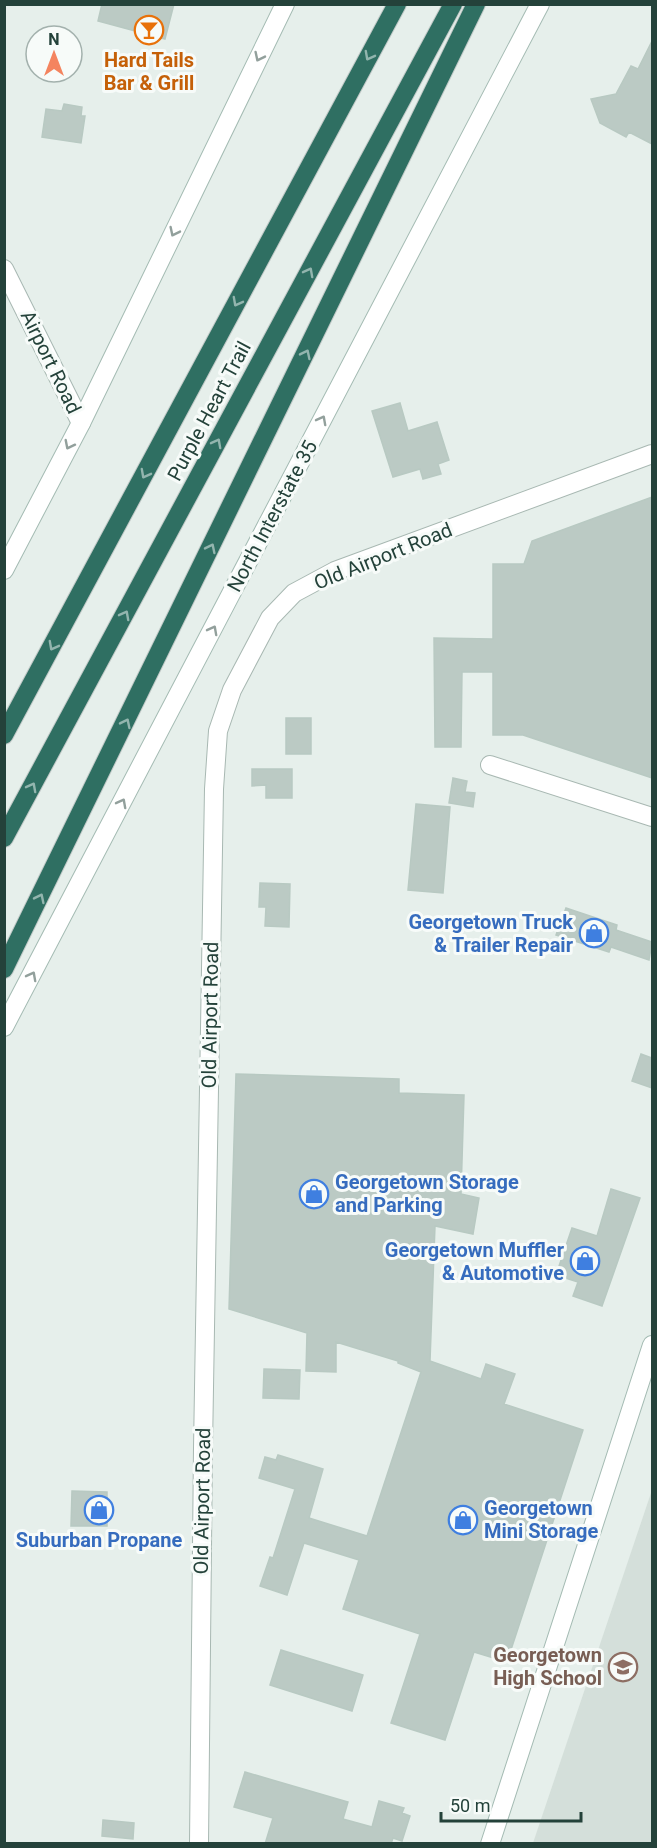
<svg xmlns="http://www.w3.org/2000/svg" width="657" height="1848" font-family="Roboto,sans-serif">
	<style>
		.built { fill: #d4dfda }
		.building { fill: #bbcac4; stroke: #b8c9c2; stroke-width: 1.5 }
		.lines { fill: none; stroke-linecap: round; stroke-linejoin: round }
		.street-casing { stroke: #a8b8b2; stroke-width: 20 }
		.secondary-casing { stroke: #a4bbb3; stroke-width: 20 }
		.highway-casing { stroke: #c2cac8; stroke-width: 20 }
		.street { stroke: #fff; stroke-width: 18 }
		.secondary { stroke: #fff; stroke-width: 18 }
		.highway { stroke: #2f6f62; stroke-width: 18 }
		.oneway { stroke: #93b5ae }
		.oneway2 { stroke: #92a09c }
		.labels { text-anchor: middle; dominant-baseline: central; stroke-width: 6; stroke-linejoin: round; paint-order: stroke }
		.food-label { font-size: 20px; font-weight: bold; fill: #c56008; stroke: #f7fbf9 }
		.street-label { font-size: 20px; fill: #24423a; stroke: #f7fbf9 }
		.shop-label { font-size: 20px; font-weight: bold; fill: #366cbe; stroke: #f7fbf9; text-anchor: end }
		.education-label { font-size: 20px; font-weight: bold; fill: #785e54; stroke: #f7fbf9; text-anchor: end }
	</style>
	<rect width="100%" height="100%" fill="#e6efeb"/>
	<path class="built" d="M652,1490V1843H533Z"/>
	<path class="building" d="M102,4H174L165,39L98,21Z
		M652,41V144L629,132L626,137L600,123L591,99L616,94L631,66L638,69Z
		M64,104L82,107L81,116H85L81,143L42,137L46,109L62,111Z
		M400,403L408,431L437,422L449,460L438,464L441,474L423,479L420,469L393,477L372,411Z
		M652,497V778L523,735H493V672H462L461,747H435L434,638L493,639V564H524L532,541Z
		M286,718H311V754H286Z
		M252,769H292V798H266V785L252,786Z
		M453,778L467,781L465,792L475,793L473,807L449,803Z
		M416,804L450,807L443,893L408,890Z
		M260,883L290,884L289,927L265,926L266,907H259Z
		M566,908L617,925L616,930L652,942L649,960L611,947L609,952L556,935Z
		M641,1054L652,1058V1088L632,1081Z
		M236,1074L399,1079V1093L464,1095L461,1194L479,1198L473,1234L435,1226L430,1361L481,1379L486,1364L515,1374L504,1404L583,1430L507,1662L474,1652L445,1740L391,1723L420,1634L343,1609L359,1560L304,1543L287,1595L260,1586L270,1557L273,1558L295,1489L259,1478L265,1457L276,1460L278,1455L323,1469L309,1518L367,1536L421,1372L398,1363V1361L336,1342V1372L306,1371L307,1333L229,1309Z
		M611,1189L640,1198L602,1306L573,1296L578,1282L556,1275L572,1228L597,1236Z
		M264,1369L300,1370L299,1399L263,1398Z
		M72,1491L107,1492V1526H71Z
		M281,1650L363,1675L352,1711L270,1685Z
		M245,1772L348,1802L343,1819L372,1827L379,1801L404,1808L402,1813L410,1816L402,1841L393,1838L391,1844H265L273,1818L234,1807Z
		M103,1820L134,1823L133,1839L102,1836Z"/>
	<g class="lines">
		<g class="street-casing">
			<path id="street" d="M4,269L81,423
				M490,765L652,817
				M199,1844L203,1448L214,789L218,731L232,690L270,618L294,593L335,571L652,454"/>
		</g>
		<g class="secondary-casing">
			<path id="secondary" d="M4,570L81,423L285,4
				M4,1027L540,4
				M490,1844L652,1345"/>
		</g>
		<g class="highway-casing">
			<path id="highway" d="M4,735L397,4
				M4,838L453,4
				M4,969L476,4"/>
		</g>
		<use href="#street" class="street"/>
		<use href="#secondary" class="secondary"/>
		<use href="#highway" class="highway"/>
	</g>
	<defs><path id="oneway-chevron" d="M-2-3.5L2.5 0L-2 3.5" fill="none" stroke-width="1.6" stroke-linecap="round" stroke-linejoin="round" transform="scale(1.5)"/></defs>
	<g class="oneway">
		<use href="#oneway-chevron" transform="translate(369 56) rotate(118)"/>
		<use href="#oneway-chevron" transform="translate(309 272) rotate(-62)"/>
		<use href="#oneway-chevron" transform="translate(237 302) rotate(118)"/>
		<use href="#oneway-chevron" transform="translate(306 354) rotate(-64)"/>
		<use href="#oneway-chevron" transform="translate(217 443) rotate(-62)"/>
		<use href="#oneway-chevron" transform="translate(145 474) rotate(118)"/>
		<use href="#oneway-chevron" transform="translate(211 548) rotate(-64)"/>
		<use href="#oneway-chevron" transform="translate(125 615) rotate(-62)"/>
		<use href="#oneway-chevron" transform="translate(53 646) rotate(118)"/>
		<use href="#oneway-chevron" transform="translate(126 723) rotate(-64)"/>
		<use href="#oneway-chevron" transform="translate(32 787) rotate(-62)"/>
		<use href="#oneway-chevron" transform="translate(40 898) rotate(-64)"/>
	</g>
	<g class="oneway2">
		<use href="#oneway-chevron" transform="translate(259 57) rotate(116)"/>
		<use href="#oneway-chevron" transform="translate(174 232) rotate(116)"/>
		<use href="#oneway-chevron" transform="translate(322 420) rotate(-62)"/>
		<use href="#oneway-chevron" transform="translate(69 445) rotate(117)"/>
		<use href="#oneway-chevron" transform="translate(213 630) rotate(-62)"/>
		<use href="#oneway-chevron" transform="translate(122 803) rotate(-62)"/>
		<use href="#oneway-chevron" transform="translate(32 976) rotate(-62)"/>
	</g>
	<defs>
		<g id="bar-ring" transform="scale(1.5)"><circle r="9.5" fill="#f7fbf9" stroke="#e8710a" stroke-width="1.5"/><path d="M-6-5H6L.8 .8V4.5H3.5V6h-7V4.5H-.8V.8Z" fill="#e8710a"/></g>
		<g id="shop-ring" transform="scale(1.5)"><circle r="9.5" fill="#f7fbf9" stroke="#3f7fe0" stroke-width="1.5"/><path d="M-5-2.5h2.3a2.7 3.5 0 0 1 5.4 0H5L5.5 6h-11ZM-1.5-2.5h3a1.5 2.3 0 0 0-3 0Z" fill="#3f7fe0"/></g>
		<g id="school-ring" transform="scale(1.5)"><circle r="9.5" fill="#f7fbf9" stroke="#8d6e63" stroke-width="1.5"/><path d="M0-5L7-2L0 1L-7-2ZM-4 1L0 2.5L4 1V4Q0 6-4 4Z" fill="#8d6e63"/></g>
	</defs>
	<g fill-rule="evenodd">
		<use href="#bar-ring" x="149" y="30"/>
		<use href="#shop-ring" x="594" y="933"/>
		<use href="#shop-ring" x="314" y="1194"/>
		<use href="#shop-ring" x="585" y="1261"/>
		<use href="#shop-ring" x="99" y="1510"/>
		<use href="#shop-ring" x="463" y="1520"/>
		<use href="#school-ring" x="623" y="1667"/>
	</g>
	<g class="labels">
		<g class="food-label">
			<text x="149" y="60">Hard Tails<tspan x="149" dy="23">Bar &amp; Grill</tspan></text>
		</g>
		<g class="street-label">
			<text transform="translate(51 362) rotate(64)">Airport Road</text>
			<text transform="translate(209 411) rotate(-62)">Purple Heart Trail</text>
			<text transform="translate(272 516) rotate(-62)">North Interstate 35</text>
			<text transform="translate(383 556) rotate(-22)">Old Airport Road</text>
			<text transform="translate(210 1015) rotate(-89)">Old Airport Road</text>
			<text transform="translate(202 1501) rotate(-89)">Old Airport Road</text>
		</g>
		<g class="shop-label">
			<text x="573" y="922">Georgetown Truck<tspan x="573" dy="23">&amp; Trailer Repair</tspan></text>
			<text x="335" y="1182" text-anchor="start">Georgetown Storage<tspan x="335" dy="23">and Parking</tspan></text>
			<text x="564" y="1250">Georgetown Muffler<tspan x="564" dy="23">&amp; Automotive</tspan></text>
			<text x="484" y="1508" text-anchor="start">Georgetown<tspan x="484" dy="23">Mini Storage</tspan></text>
			<text x="99" y="1540" text-anchor="middle">Suburban Propane</text>
		</g>
		<g class="education-label">
			<text x="602" y="1655">Georgetown<tspan x="602" dy="23">High School</tspan></text>
		</g>
	</g>
	<rect width="657" height="1848" fill="none" stroke="#24423a" stroke-width="12"/>
	<g transform="translate(54 54)"><circle r="28" fill="#f7fbf9" stroke="#a3b1ad" stroke-width="1.5"/>
	<path d="M0-4.5L10 22L0 15L-10 22Z" fill="#f4845f"/>
	<text y="-9" font-size="16" font-weight="bold" text-anchor="middle" fill="#24423a">N</text>
	</g>
	<path d="M441 1812v9h140v-9" fill="none" stroke="#24423a" stroke-width="3"/>
	<text x="450" y="1812" font-size="18" fill="#24423a" stroke="#f7fbf9" stroke-width="4.5" paint-order="stroke">50 m</text>
</svg>
